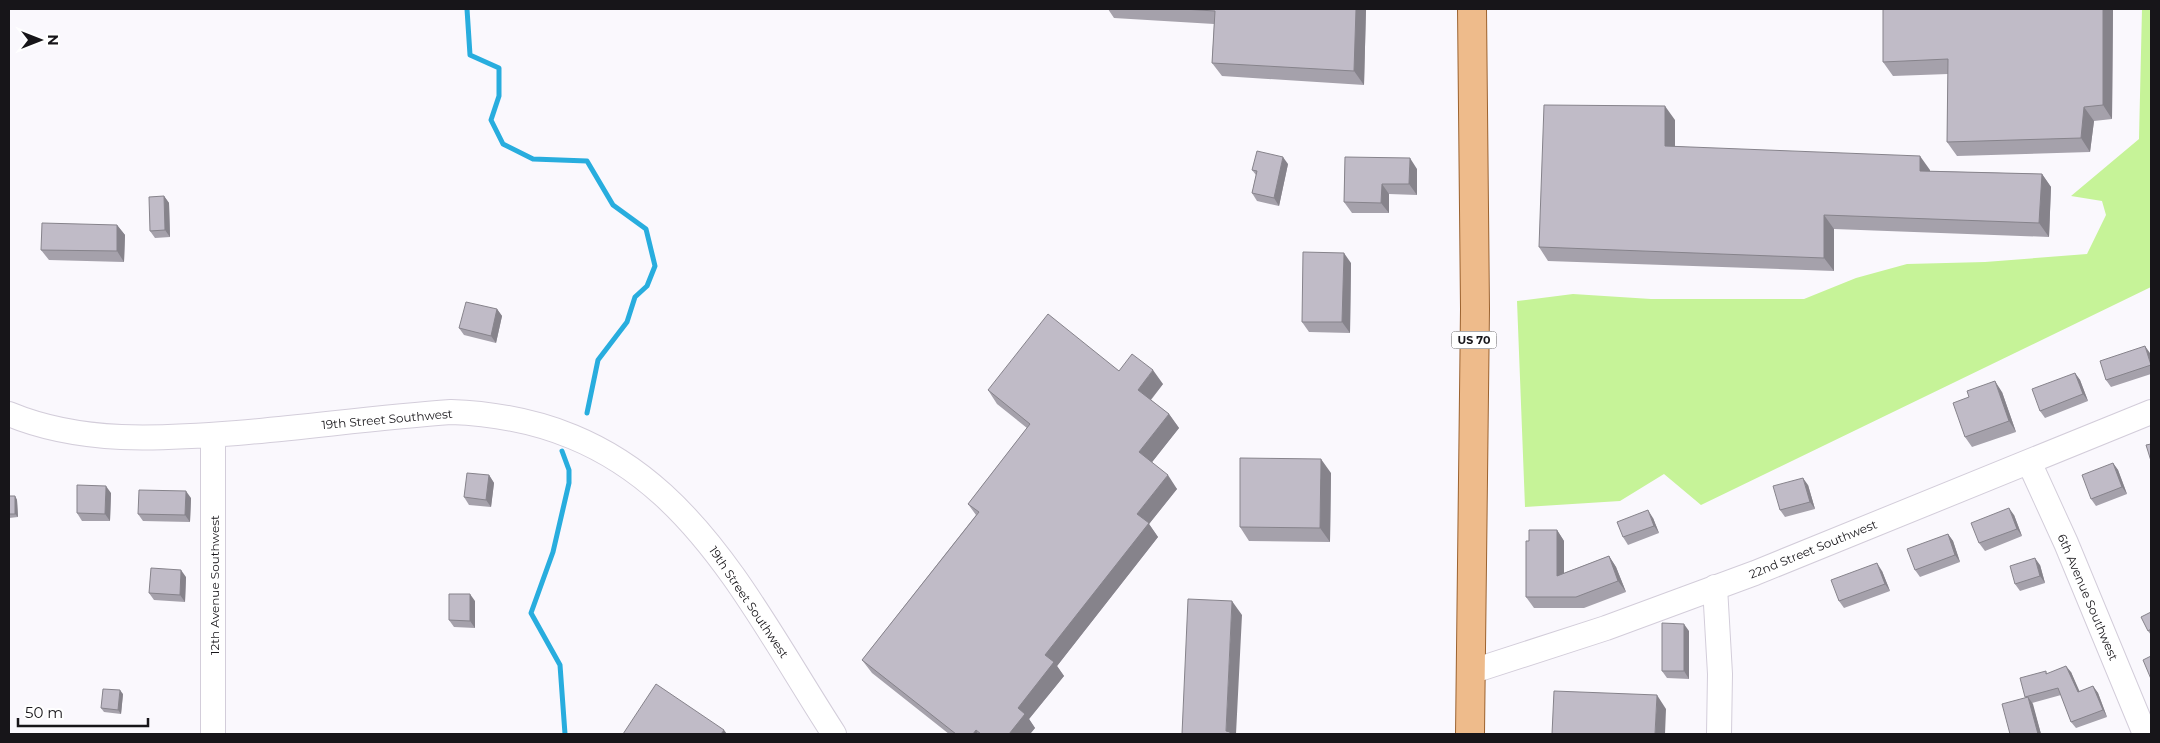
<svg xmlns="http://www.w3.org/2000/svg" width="2160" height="743" font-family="Montserrat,sans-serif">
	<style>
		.green { fill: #c6f398 }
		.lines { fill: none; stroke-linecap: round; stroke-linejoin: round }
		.stream { stroke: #28adde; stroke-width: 5 }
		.minor-casing { stroke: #d3cdda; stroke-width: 26 }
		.major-casing { stroke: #9c6330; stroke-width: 30 }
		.minor { stroke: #fff; stroke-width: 24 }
		.major { stroke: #eebb8b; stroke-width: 28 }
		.wall { fill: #a5a1ab }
		.shaded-wall { fill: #86838b }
		.building { fill: #c0bbc7; stroke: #86838b }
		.labels { text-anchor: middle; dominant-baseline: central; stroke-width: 5; stroke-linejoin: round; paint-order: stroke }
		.shield { fill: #fff; stroke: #5d5b5e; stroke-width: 1 }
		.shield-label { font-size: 11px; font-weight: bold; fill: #171519 }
		.street-label { font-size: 12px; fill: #171519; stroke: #fff }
	</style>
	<rect width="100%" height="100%" fill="#faf8fd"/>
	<path class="green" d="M2142,9H2151V287L1701,505L1664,474L1620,501L1525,507L1517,301L1573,294L1651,299H1804L1856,278L1907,264L1985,262L2087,254L2106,215L2102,201L2071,196L2139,139Z"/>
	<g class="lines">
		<path class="stream" d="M467,9L470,55L499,68V96L491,120L503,144L533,159L587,161L613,205L646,229L655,266L647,286L635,297L627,322L598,360L587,413
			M562,451L569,470V483L553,552L531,613L560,665L565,734"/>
		<g class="minor-casing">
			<path id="minor" d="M9,414C81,444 160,439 237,433C308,427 380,417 451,412C667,420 732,576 834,734
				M2029,462L2066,543L2145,734
				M1715,587L1720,674L1719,734
				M1470,672L1606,628L1755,573L2151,412
				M213,734V435"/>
		</g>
		<g class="major-casing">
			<path id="major" d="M1470,734L1475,309L1472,9"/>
		</g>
		<use href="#minor" class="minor"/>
		<use href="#major" class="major"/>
	</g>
	<path class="wall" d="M1108,9H1366L1364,85L1222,76L1212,63L1214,24L1114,18Z
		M1883,9H2113L2112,119L2094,121L2090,152L1957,156L1947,142L1948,74L1893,76L1883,62Z
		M1675,120V146L1930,170V171L2042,174L2051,187L2049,237L1834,229V271L1548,261L1539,247Z
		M1345,157L1417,169V195L1389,194V213H1352L1344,202Z
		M1288,164L1279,206L1257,201L1252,193L1256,175L1252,170Z
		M164,196L169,203L170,237L155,238L150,231Z
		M117,225L125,235L124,262L49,260L41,250Z
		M1351,263L1350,333L1309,332L1302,322Z
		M497,309L502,316L496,343L464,335L459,328Z
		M2150,353L2151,356V374L2111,387L2106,380Z
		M1119,371L1163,384L1151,400L1169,414L1179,428L1152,462L1177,489L1149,524L1158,537L1057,666L1064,676L1029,719L1035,728L1030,734H949L872,673L862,660L976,515L968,504L1027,428L997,404L988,390Z
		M2075,373L2080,380L2088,401L2045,418L2040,411Z
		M2002,392L2016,432L1972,447L1965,437Z
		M2113,463L2118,470L2127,494L2096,506L2091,499Z
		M1331,473L1330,542L1249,541L1240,527Z
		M489,475L494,483L491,507L469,505L464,497Z
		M1808,485L1815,509L1785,517L1780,510Z
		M111,493L110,521H82L77,513Z
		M9,496H15L17,500L18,517L9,518Z
		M191,498L190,522L143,521L138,514Z
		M2014,515L2022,536L1985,551L1979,543Z
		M1653,518L1659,533L1628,545L1623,537Z
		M1557,530L1564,541V573L1609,556L1616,567L1626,592L1584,608H1534L1526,597L1529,541Z
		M1948,534L1953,541L1960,562L1920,577L1915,570Z
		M2040,565L2045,583L2020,591L2015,584Z
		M1882,571L1890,591L1844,608L1839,601Z
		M186,577L185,602L154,600L149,593Z
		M475,601V628L454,627L449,620Z
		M2151,612V635L2148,631Z
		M1689,631V679L1667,678L1662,671Z
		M2046,671L2047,674L2071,672L2079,692L2093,686L2098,693L2107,717L2076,728L2071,722L2061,695L2032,703L2041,734H2010L2026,697Z
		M123,694L121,714L104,712L101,708Z"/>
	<path class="shaded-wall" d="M1356,9H1366L1364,85L1354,71Z
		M2103,9H2113L2112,119L2103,105Z
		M1665,106L1675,120V160L1665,146Z
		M2084,107L2094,121L2090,152L2081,138Z
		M1920,156L1930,170V184L1920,171Z
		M1283,157L1288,164L1279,206L1274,198Z
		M1410,158L1417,169V195L1409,184Z
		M2042,174L2051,187L2049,237L2039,223Z
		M1382,184L1389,194V213L1381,203Z
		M164,196L169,203L170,237L165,230Z
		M1824,215L1834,229V271L1824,258Z
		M117,225L125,235L124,262L117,251Z
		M1344,253L1351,263L1350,333L1342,322Z
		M497,309L502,316L496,343L491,336Z
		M2145,346L2150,353L2151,356V365Z
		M1153,370L1163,384L1148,403L1138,390Z
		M2075,373L2080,380L2088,401L2083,394Z
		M1995,381L2002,392L2016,432L2009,421Z
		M1169,414L1179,428L1149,466L1139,452Z
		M1321,459L1331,473L1330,542L1320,528Z
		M2113,463L2118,470L2127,494L2122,487Z
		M489,475L494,483L491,507L486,500Z
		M1168,475L1177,489L1149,524L1158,537L1057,666L1064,676L1029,719L1035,728L1030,734H1009L1018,708L1045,655L1137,514Z
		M1803,478L1808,485L1815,509L1810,502Z
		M106,486L111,493L110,521L105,514Z
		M186,491L191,498L190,522L185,515Z
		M15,496L17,500L18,517L15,514Z
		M2009,508L2014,515L2022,536L2017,529Z
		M1648,510L1653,518L1659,533L1654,526Z
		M1557,530L1564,541V587L1557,576Z
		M1948,534L1953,541L1960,562L1955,555Z
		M1609,556L1616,567L1626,592L1618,581Z
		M2035,558L2040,565L2045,583L2040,576Z
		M1877,563L1882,571L1890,591L1885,584Z
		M181,570L186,577L185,602L180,595Z
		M470,594L475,601V628L470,621Z
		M1232,601L1242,615L1236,734H1228L1226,731Z
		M1684,624L1689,631V679L1684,671Z
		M2066,666L2071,672L2083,699L2078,692Z
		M2093,686L2098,693L2107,717L2103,710Z
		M120,690L123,694L121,714L118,710Z
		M1657,695L1666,709L1665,734H1655Z
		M2028,697L2033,704L2041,734H2038Z
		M724,730L727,734H721Z
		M976,730L978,734H973Z"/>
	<path class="building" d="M1183,9H1356L1354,71L1212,63L1215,11Z
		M1883,9H2103V105L2084,107L2081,138L1947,142L1948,59L1883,62Z
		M1544,105L1665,106V146L1920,156V171L2042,174L2039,223L1824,215V258L1539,247Z
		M1257,151L1283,157L1274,198L1252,193L1257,171L1252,170Z
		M1345,157L1410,158L1409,184H1382L1381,203L1344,202Z
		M164,196L165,230L150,231L149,197Z
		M42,223L117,225V251L41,250Z
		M1303,252L1344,253L1342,322H1302Z
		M466,302L497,309L491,336L459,328Z
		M1048,314L1119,371L1132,354L1153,370L1138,390L1169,414L1139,452L1168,475L1137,514L1149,523L1045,655L1054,662L1018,708L1025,714L1009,734H981L976,730L973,734H956L862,660L979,512L968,504L1030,424L988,390Z
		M2145,346L2151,365L2106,380L2100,361Z
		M2075,373L2083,394L2040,411L2032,389Z
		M1995,381L2009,421L1965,437L1953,403L1969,397L1967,391Z
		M2151,444V461L2146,445Z
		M1240,458L1321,459L1320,528L1240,527Z
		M2113,463L2122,487L2091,499L2082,475Z
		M467,473L489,475L486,500L464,497Z
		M1803,478L1810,502L1780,510L1773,486Z
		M77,485L106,486L105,514L77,513Z
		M139,490L186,491L185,515L138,514Z
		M9,496H15V514H9Z
		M2009,508L2017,529L1979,543L1971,523Z
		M1648,510L1654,526L1623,537L1617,522Z
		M1529,530H1557V576L1609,556L1618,581L1576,597H1526V541H1529Z
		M1948,534L1955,555L1915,570L1907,549Z
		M2035,558L2040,576L2015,584L2010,566Z
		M1877,563L1885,584L1839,601L1831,580Z
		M151,568L181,570L180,595L149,593Z
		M449,594H470V621L449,620Z
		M1188,599L1232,601L1226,731L1230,732V734H1182Z
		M2151,612V629L2148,631L2141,617Z
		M1662,623L1684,624V671H1662Z
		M2151,656V679L2143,660Z
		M2066,666L2078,692L2093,686L2103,710L2071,722L2058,688L2025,697L2020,678L2046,671V674Z
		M656,684L724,730L721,734H623Z
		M103,689L120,690L118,710L101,708Z
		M1554,691L1657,695L1655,734H1552Z
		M2028,697L2038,734H2010L2002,704Z"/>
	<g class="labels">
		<rect class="shield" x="1451.5" y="331.5" width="45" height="17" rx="4"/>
		<g class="shield-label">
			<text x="1474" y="340">US 70</text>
		</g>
		<g class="street-label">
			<text transform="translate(387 419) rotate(-5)">19th Street Southwest</text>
			<text transform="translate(1813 549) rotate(-22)">22nd Street Southwest</text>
			<text transform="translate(214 585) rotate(-90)">12th Avenue Southwest</text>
			<text transform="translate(2088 597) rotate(67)">6th Avenue Southwest</text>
			<text transform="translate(749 602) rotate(56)">19th Street Southwest</text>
		</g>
	</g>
	<rect width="2160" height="743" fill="none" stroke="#171519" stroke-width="20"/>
	<g transform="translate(40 40) rotate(90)" stroke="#ffffff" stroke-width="4" paint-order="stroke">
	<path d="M0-4L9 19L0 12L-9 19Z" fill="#171519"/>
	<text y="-8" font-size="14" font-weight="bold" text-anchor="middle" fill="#171519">N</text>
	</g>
	<path d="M18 718v8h130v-8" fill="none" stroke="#171519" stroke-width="2.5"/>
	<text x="25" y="718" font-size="15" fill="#171519" stroke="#ffffff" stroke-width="4" paint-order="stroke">50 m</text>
</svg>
